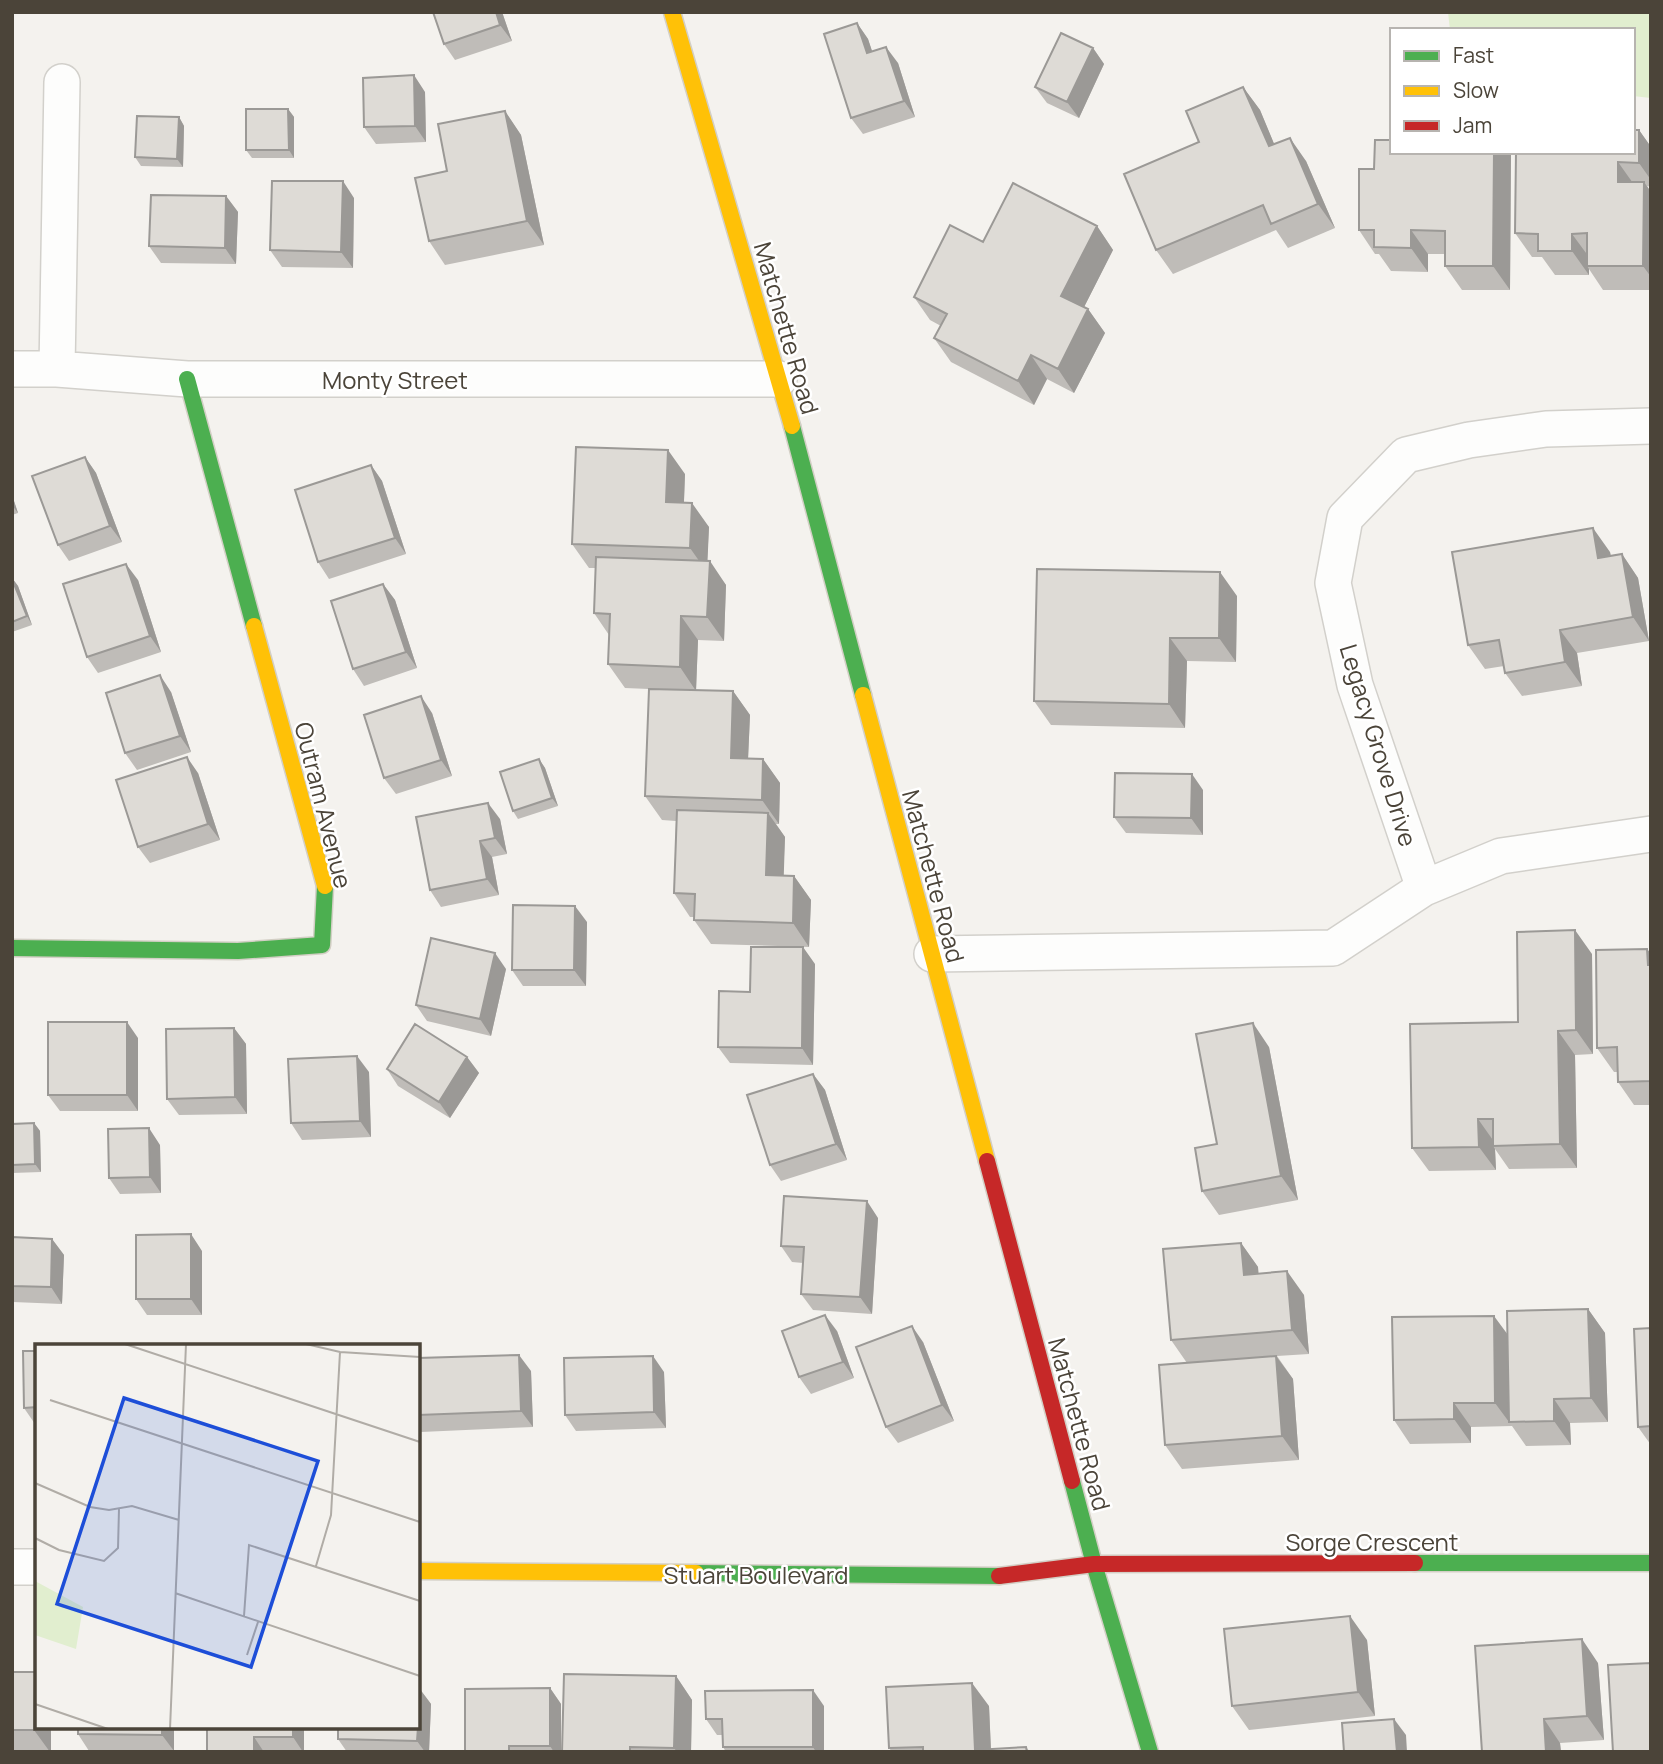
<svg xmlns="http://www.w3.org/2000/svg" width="1663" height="1764" font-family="Manrope,sans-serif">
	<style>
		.green { fill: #e1eecf }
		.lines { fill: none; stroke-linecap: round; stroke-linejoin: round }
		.street-casing { stroke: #d2d0cb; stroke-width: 38 }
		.fast-casing { stroke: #d3cfc5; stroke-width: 19 }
		.slow-casing { stroke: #d3cfc5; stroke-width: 19 }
		.jam-casing { stroke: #d3cfc5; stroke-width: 19 }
		.street { stroke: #fdfdfc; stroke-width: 35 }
		.fast { stroke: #4caf50; stroke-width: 16 }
		.slow { stroke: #ffc107; stroke-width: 16 }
		.jam { stroke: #c62828; stroke-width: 16 }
		.wall { fill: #bfbcb8 }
		.shaded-wall { fill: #9b9996 }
		.building { fill: #dedbd6; stroke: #9b9996; stroke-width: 2 }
		.labels { text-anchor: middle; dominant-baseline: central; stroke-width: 5; stroke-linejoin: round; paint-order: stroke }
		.street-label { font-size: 24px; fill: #4b4439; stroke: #fff }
		.inset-road { fill: none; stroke: #b0aca6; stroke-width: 2 }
		.view { fill: #1d4ed8; fill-opacity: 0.15; stroke: #1d4ed8; stroke-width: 3.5 }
		.inset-edge { fill: none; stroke: #4b4439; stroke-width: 3.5 }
	</style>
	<rect width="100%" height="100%" fill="#f4f2ee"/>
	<path class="green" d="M1448,12H1651V98L1633,96V30H1450Z"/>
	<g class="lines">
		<g class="street-casing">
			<path id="street" d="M12,369H57L187,379H779
				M57,369L62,82
				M1424,888L1355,685L1333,583L1345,518L1406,455L1469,440L1546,429L1651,426
				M932,954L1333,948L1424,888L1501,856L1651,834
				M12,1567H37"/>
		</g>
		<g class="fast-casing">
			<path id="fast" d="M187,379L254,626
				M792,426L863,695
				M12,948L238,951L322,945L325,886
				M1072,1481L1094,1564L1150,1752
				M1415,1563H1651
				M696,1573L999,1576"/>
		</g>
		<g class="slow-casing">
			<path id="slow" d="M672,12L792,426
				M254,626L325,886
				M863,695L987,1161
				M418,1571L696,1573"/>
		</g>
		<g class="jam-casing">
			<path id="jam" d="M987,1161L1072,1481
				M999,1576L1094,1564L1415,1563"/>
		</g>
		<use href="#street" class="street"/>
		<use href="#fast" class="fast"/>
		<use href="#slow" class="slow"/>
		<use href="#jam" class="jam"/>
	</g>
	<path class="wall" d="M433,12H502L512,41L455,60L444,44Z
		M857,23L868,39L872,51L898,63L915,117L863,134L851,118Z
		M1093,48L1104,64L1079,118L1047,103L1035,87Z
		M1243,87L1260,110L1274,144L1306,161L1335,228L1288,248L1276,230L1173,274L1156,250L1199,142Z
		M425,92L426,142L376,144L364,127Z
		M288,109L294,117V158H252L246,150Z
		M505,111L521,135L544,245L445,265L429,241L447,171Z
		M179,117L184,126L183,167L141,166L135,157Z
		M1639,130L1651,147V187L1647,186L1651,192V290H1603L1589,269V275H1555L1542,257H1532L1515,233L1633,152Z
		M1511,152L1510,290H1462L1445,266V254H1428V272L1391,271L1379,254H1375L1359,230L1374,169Z
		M226,196L238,212L236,264L161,263L149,246Z
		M354,198L353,268L282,267L270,250Z
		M1097,226L1113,250L1084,307L1088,309L1105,333L1074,393L1047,379L1034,405L951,362L934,338L941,326L930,320L914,297L983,242Z
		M85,457L96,473L122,542L69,561L58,545Z
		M371,465L382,481L406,554L329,579L318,562Z
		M685,474L684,502L709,527L707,561L726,585L724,641L698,640L696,690L733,691L750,715L748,759H763L780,783L779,824H776L785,837L783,876H794L811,900L809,947L711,944L694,920V917H690L674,893L676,821L662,820L645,796L649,689L625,688L608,664L609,635L594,613L596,568H589L572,544Z
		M12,495L18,513L12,515Z
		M1610,552L1611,556L1622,554L1638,578L1649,641L1577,653L1582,686L1522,696L1505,673L1504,666L1485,669L1468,645Z
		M12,578L18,586L32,625L12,632Z
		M138,580L161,652L98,673L87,657Z
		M383,584L395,600L417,668L364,686L353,669Z
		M1237,596L1236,662L1187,661L1185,728L1051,725L1034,701Z
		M171,692L191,752L137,770L125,753Z
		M432,713L452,776L396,794L384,778Z
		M539,759L545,768L558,806L518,819L513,811Z
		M198,773L220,840L150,863L138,847Z
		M1203,790V835L1126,833L1114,817Z
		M500,819L507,854L492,857L499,895L441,907L430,890Z
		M587,922L586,986H523L512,970Z
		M1647,949L1651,954V1105H1634L1618,1082V1072H1614L1597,1048Z
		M1592,954L1593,1054L1575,1055L1577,1168L1509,1169L1495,1149L1496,1170L1429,1171L1412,1148L1518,1022Z
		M815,964L813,1065L730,1063L718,1047L750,992Z
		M506,969L491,1036L427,1021L416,1005Z
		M234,1028L246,1044L247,1114L179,1115L167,1099Z
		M138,1038V1111H60L48,1095Z
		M1269,1047L1298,1200L1219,1215L1202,1191Z
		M467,1057L479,1073L450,1118L398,1086L387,1069Z
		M369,1072L371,1137L302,1140L291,1123Z
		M813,1074L825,1090L847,1160L781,1181L770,1165Z
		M34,1123L40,1131L41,1172L12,1173V1124Z
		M160,1145L161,1193L120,1194L109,1178Z
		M878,1218L872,1314L813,1310L801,1294L803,1263L792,1262L781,1246Z
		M12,1237L52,1239L64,1255L62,1304L13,1302L12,1300Z
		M1241,1243L1258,1267V1274L1304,1295L1309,1354L1277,1356L1293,1379L1299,1460L1182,1469L1165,1445L1187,1363L1171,1340Z
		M202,1251V1315H147L136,1299Z
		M1588,1309L1605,1333L1608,1422L1570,1423L1571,1445L1526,1446L1512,1426L1471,1427V1443L1410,1444L1394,1420Z
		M1651,1328V1445L1638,1427Z
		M837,1331L854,1378L811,1394L799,1377Z
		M923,1342L954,1421L898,1443L886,1427Z
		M37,1351V1424H35L24,1408Z
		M418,1358L531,1371L533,1427L421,1432L418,1428Z
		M664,1372L666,1428L576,1431L565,1415Z
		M1367,1640L1375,1716L1249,1730L1232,1706Z
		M1598,1663L1604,1740L1560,1743L1561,1752H1482Z
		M12,1672H35L37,1675V1727H51V1752H12Z
		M676,1676L692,1700L691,1752H562Z
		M419,1688L431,1704L429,1752H347L338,1739Z
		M550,1688L561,1704V1752H465Z
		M824,1706V1752H726L723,1747L722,1735H717L706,1719Z
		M989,1706L991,1749L1026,1747L1030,1752H892L889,1748Z
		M78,1727H174V1751H89L78,1734Z
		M207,1727H304V1752H207Z"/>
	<path class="shaded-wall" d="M496,12H502L512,41L500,25Z
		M857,23L868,39L878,69L867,53Z
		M886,47L898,63L915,117L904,101Z
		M1093,48L1104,64L1079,118L1067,102Z
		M414,75L425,92L426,142L415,126Z
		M1243,87L1260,110L1285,170L1269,146Z
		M288,109L294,117V158L289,150Z
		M505,111L521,135L544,245L527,221Z
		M179,117L184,126L183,167L177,159Z
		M1639,130L1651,147V180L1639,163Z
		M1290,138L1306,161L1335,228L1318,204Z
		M1494,152H1511L1510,290L1493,266Z
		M1618,162L1635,186L1618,182Z
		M343,181L354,198L353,268L341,252Z
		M1644,182L1651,192V277L1643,266Z
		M226,196L238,212L236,264L225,248Z
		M1097,226L1113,250L1078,319L1061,296Z
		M1411,230L1428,254V272L1411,248Z
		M1572,234L1589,257L1587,266L1589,269V275L1572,251Z
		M1088,309L1105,333L1074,393L1058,369Z
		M1031,355L1047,379L1034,405L1018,381Z
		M668,450L685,474L683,525L666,502Z
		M85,457L96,473L122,542L110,526Z
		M371,465L382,481L406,554L395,538Z
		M12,495L18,513L12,505Z
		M692,503L709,527L707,572L690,548Z
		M1593,528L1610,552L1615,582L1598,558Z
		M1622,554L1638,578L1649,641L1633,617Z
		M710,561L726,585L724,641L707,617Z
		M126,564L138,580L161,652L150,636Z
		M1220,572L1237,596L1236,662L1219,638Z
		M12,578L18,586L32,625L27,616Z
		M383,584L395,600L417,668L406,652Z
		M681,616L698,640L696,691L680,667Z
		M1560,630L1577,653L1582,686L1565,662Z
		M1170,638L1187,661L1185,728L1169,704Z
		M160,675L171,692L191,752L180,736Z
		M733,691L750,715L747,782L731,758Z
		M421,696L432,713L452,776L441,760Z
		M187,757L198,773L220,840L208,824Z
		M539,759L545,768L558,806L552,798Z
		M763,759L780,783L779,824L762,800Z
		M1192,774L1203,790V835L1191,818Z
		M488,803L500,819L507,854L495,838Z
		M768,813L785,837L783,899L766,875Z
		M480,841L492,857L499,895L487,879Z
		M794,876L811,900L809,947L793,923Z
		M575,906L587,922L586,986L574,970Z
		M1575,930L1592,954L1593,1054L1576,1030Z
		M803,947L815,964L813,1065L802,1048Z
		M1647,949L1651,954V969L1648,965Z
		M495,953L506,969L491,1036L480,1019Z
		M127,1022L138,1038V1111L127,1095Z
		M1253,1023L1269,1047L1298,1200L1281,1176Z
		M234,1028L246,1044L247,1114L235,1097Z
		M1558,1031L1575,1055L1577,1168L1560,1144Z
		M357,1056L369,1072L371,1137L360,1121Z
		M467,1057L479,1073L450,1118L439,1102Z
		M813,1074L825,1090L847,1160L836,1144Z
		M1478,1119L1495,1143L1493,1146L1495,1149L1496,1170L1479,1147Z
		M34,1123L40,1131L41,1172L35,1164Z
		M149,1128L160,1145L161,1193L150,1177Z
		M867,1201L878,1218L872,1314L860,1297Z
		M191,1234L202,1251V1315L191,1299Z
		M52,1239L64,1255L62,1304L51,1287Z
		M1241,1243L1258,1267L1261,1299L1244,1275Z
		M1287,1271L1304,1295L1309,1354L1292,1330Z
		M1588,1309L1605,1333L1608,1422L1591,1398Z
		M825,1315L837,1331L854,1378L843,1362Z
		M1494,1316L1511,1339L1509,1422L1512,1426L1495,1403Z
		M912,1326L923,1342L954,1421L942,1405Z
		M519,1355L531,1371L533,1427L521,1411Z
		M653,1356L664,1372L666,1428L654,1412Z
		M1276,1356L1293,1379L1299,1460L1282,1436Z
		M1554,1399L1570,1423L1571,1445L1554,1421Z
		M1454,1403L1471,1427V1443L1454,1419Z
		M1350,1616L1367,1640L1375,1716L1358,1692Z
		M1582,1639L1598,1663L1604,1740L1587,1716Z
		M35,1672L37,1675V1727H51V1752H50L34,1730Z
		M676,1676L692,1700L691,1752H677L674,1748Z
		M972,1683L989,1706L991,1752L975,1750Z
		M419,1688L431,1704L429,1752H425L417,1741Z
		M550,1688L561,1704V1752H554L550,1746Z
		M813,1690L824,1706V1752H816L813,1747Z
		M1394,1719L1406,1735L1407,1752H1397Z
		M1544,1719L1560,1743L1561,1752H1546Z
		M162,1727H174V1751L162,1735Z
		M293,1727H304V1752H303L293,1737Z
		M254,1737L264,1752H254Z"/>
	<path class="building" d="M433,12H496L500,25L444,44Z
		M857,23L867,53L886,47L904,101L851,118L824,34Z
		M1061,33L1093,48L1067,102L1035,87Z
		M414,75L415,126L364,127L363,78Z
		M1243,87L1269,146L1290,138L1318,204L1271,224L1263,205L1156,250L1124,174L1199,142L1186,111Z
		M246,109H288L289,150H246Z
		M505,111L527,221L429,241L415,178L447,171L438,124Z
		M137,116L179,117L177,159L135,157Z
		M1633,130H1639V163L1618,162V182H1644L1643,266H1587V233L1572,234V251H1538V234L1515,233L1516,152H1633Z
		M1375,140H1392V152H1494L1493,266H1445V231L1411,230V248L1374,247V230H1359V169H1374Z
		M272,181H343L341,252L270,250Z
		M1013,183L1097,226L1061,296L1088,309L1058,369L1031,355L1018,381L934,338L947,314L914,297L950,225L983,242Z
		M151,195L226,196L225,248L149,246Z
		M576,447L668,450L666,502L692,503L690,548L572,544Z
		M85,457L110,526L58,545L32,476Z
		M371,465L395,538L318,562L295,490Z
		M1593,528L1598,558L1622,554L1633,617L1560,630L1565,662L1505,673L1499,640L1468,645L1452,552Z
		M596,557L710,561L707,617L681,616L680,667L608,664L610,614L594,613Z
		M126,564L150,636L87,657L63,584Z
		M1037,569L1220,572L1219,638H1170L1169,704L1034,701Z
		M12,579L27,616L12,622Z
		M383,584L406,652L353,669L331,601Z
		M160,675L180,736L125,753L106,693Z
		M649,689L733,691L731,758L763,759L762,800L645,796Z
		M421,696L441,760L384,778L364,715Z
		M187,757L208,824L138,847L116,780Z
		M539,759L552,798L513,811L500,772Z
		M1115,773L1192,774L1191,818L1114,817Z
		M488,803L495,838L480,841L487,879L430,890L416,817Z
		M677,810L768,813L766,875L794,876L793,923L694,920L695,894L674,893Z
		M513,905L575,906L574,970H512Z
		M1575,930L1576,1030L1558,1031L1560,1144L1493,1146V1119H1478L1479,1147L1412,1148L1410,1024L1518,1022L1517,932Z
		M431,938L495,953L480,1019L416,1005Z
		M751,947H803L802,1048L718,1047L719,991L750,992Z
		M1647,949L1648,965H1651V1081L1618,1082L1617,1047L1597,1048L1596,950Z
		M48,1022H127V1095H48Z
		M1253,1023L1281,1176L1202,1191L1195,1148L1217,1144L1196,1034Z
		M415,1024L467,1057L439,1102L387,1069Z
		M234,1028L235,1097L167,1099L166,1029Z
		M357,1056L360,1121L291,1123L288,1059Z
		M813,1074L836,1144L770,1165L747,1095Z
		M34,1123L35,1164L12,1165V1124Z
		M149,1128L150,1177L109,1178L108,1129Z
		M784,1196L867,1201L860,1297L801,1294L804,1247L781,1246Z
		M191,1234V1299H136V1235Z
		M12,1237L52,1239L51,1287L12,1286Z
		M1241,1243L1244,1275L1287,1271L1292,1330L1171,1340L1163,1249Z
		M1588,1309L1591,1398L1554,1399V1421L1509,1422L1507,1311Z
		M825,1315L843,1362L799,1377L782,1331Z
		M1494,1316L1495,1403H1454V1419L1394,1420L1392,1317Z
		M912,1326L942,1405L886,1427L856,1347Z
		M1651,1328V1426L1638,1427L1634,1329Z
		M23,1351H37V1407L24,1408Z
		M519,1355L521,1411L418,1415V1358Z
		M653,1356L654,1412L565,1415L564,1358Z
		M1276,1356L1282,1436L1165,1445L1159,1365Z
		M1350,1616L1358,1692L1232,1706L1224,1629Z
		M1582,1639L1587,1716L1544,1719L1546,1752H1482L1475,1646Z
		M1651,1663V1752H1613L1608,1665Z
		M12,1672H35L34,1730H12Z
		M564,1674L676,1676L674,1748L630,1747V1752H562Z
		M972,1683L975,1750L1026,1747L1027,1752H923V1747L889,1748L886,1687Z
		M550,1688V1746H509V1752H465V1689Z
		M813,1690V1747H723L722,1719H706L705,1691Z
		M1394,1719L1397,1752H1344L1342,1723Z
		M78,1727H162V1735L78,1734Z
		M207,1727H293V1737H254V1752H207Z
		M338,1727H418L417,1741L338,1739Z"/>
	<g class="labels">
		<g class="street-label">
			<text transform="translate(787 328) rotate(74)">Matchette Road</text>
			<text x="395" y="379">Monty Street</text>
			<text transform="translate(1379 745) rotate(73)">Legacy Grove Drive</text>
			<text transform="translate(324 805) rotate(76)">Outram Avenue</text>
			<text transform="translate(934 876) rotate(75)">Matchette Road</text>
			<text transform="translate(1080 1424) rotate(75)">Matchette Road</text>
			<text x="1372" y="1541">Sorge Crescent</text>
			<text x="756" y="1574">Stuart Boulevard</text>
		</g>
	</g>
	<g transform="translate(35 1344)">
		<rect width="385" height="385" fill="#f4f2ee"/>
		<path d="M0,237L48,263L41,305L0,291Z" fill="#e1eecf"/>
		<path class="inset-road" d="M90,0L385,98M271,0L305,8L385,13M15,56L385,178M0,139L55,163L74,166L97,162L144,176M0,194L24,206L69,217L83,204L84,165M281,222L296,171L305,8M140,249L385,332M209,272L214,201L385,257M212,311L223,278M0,360L73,385M135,385L151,0"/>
		<path class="view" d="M89,54L283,117L216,323L22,260Z"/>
		<rect width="385" height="385" class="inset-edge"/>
	</g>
	<rect width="1663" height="1764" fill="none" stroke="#4b4439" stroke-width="28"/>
	<rect x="1390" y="28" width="245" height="126" fill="#ffffff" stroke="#b7b4b0" stroke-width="2"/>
	<rect x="1404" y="51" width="35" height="10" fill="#4caf50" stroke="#b7b4b0" stroke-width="2"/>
	<text x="1453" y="63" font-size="21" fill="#4b4439">Fast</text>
	<rect x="1404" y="86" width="35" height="10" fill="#ffc107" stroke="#b7b4b0" stroke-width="2"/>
	<text x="1453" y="98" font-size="21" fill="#4b4439">Slow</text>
	<rect x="1404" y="121" width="35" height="10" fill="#c62828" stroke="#b7b4b0" stroke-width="2"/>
	<text x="1453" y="133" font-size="21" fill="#4b4439">Jam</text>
</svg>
